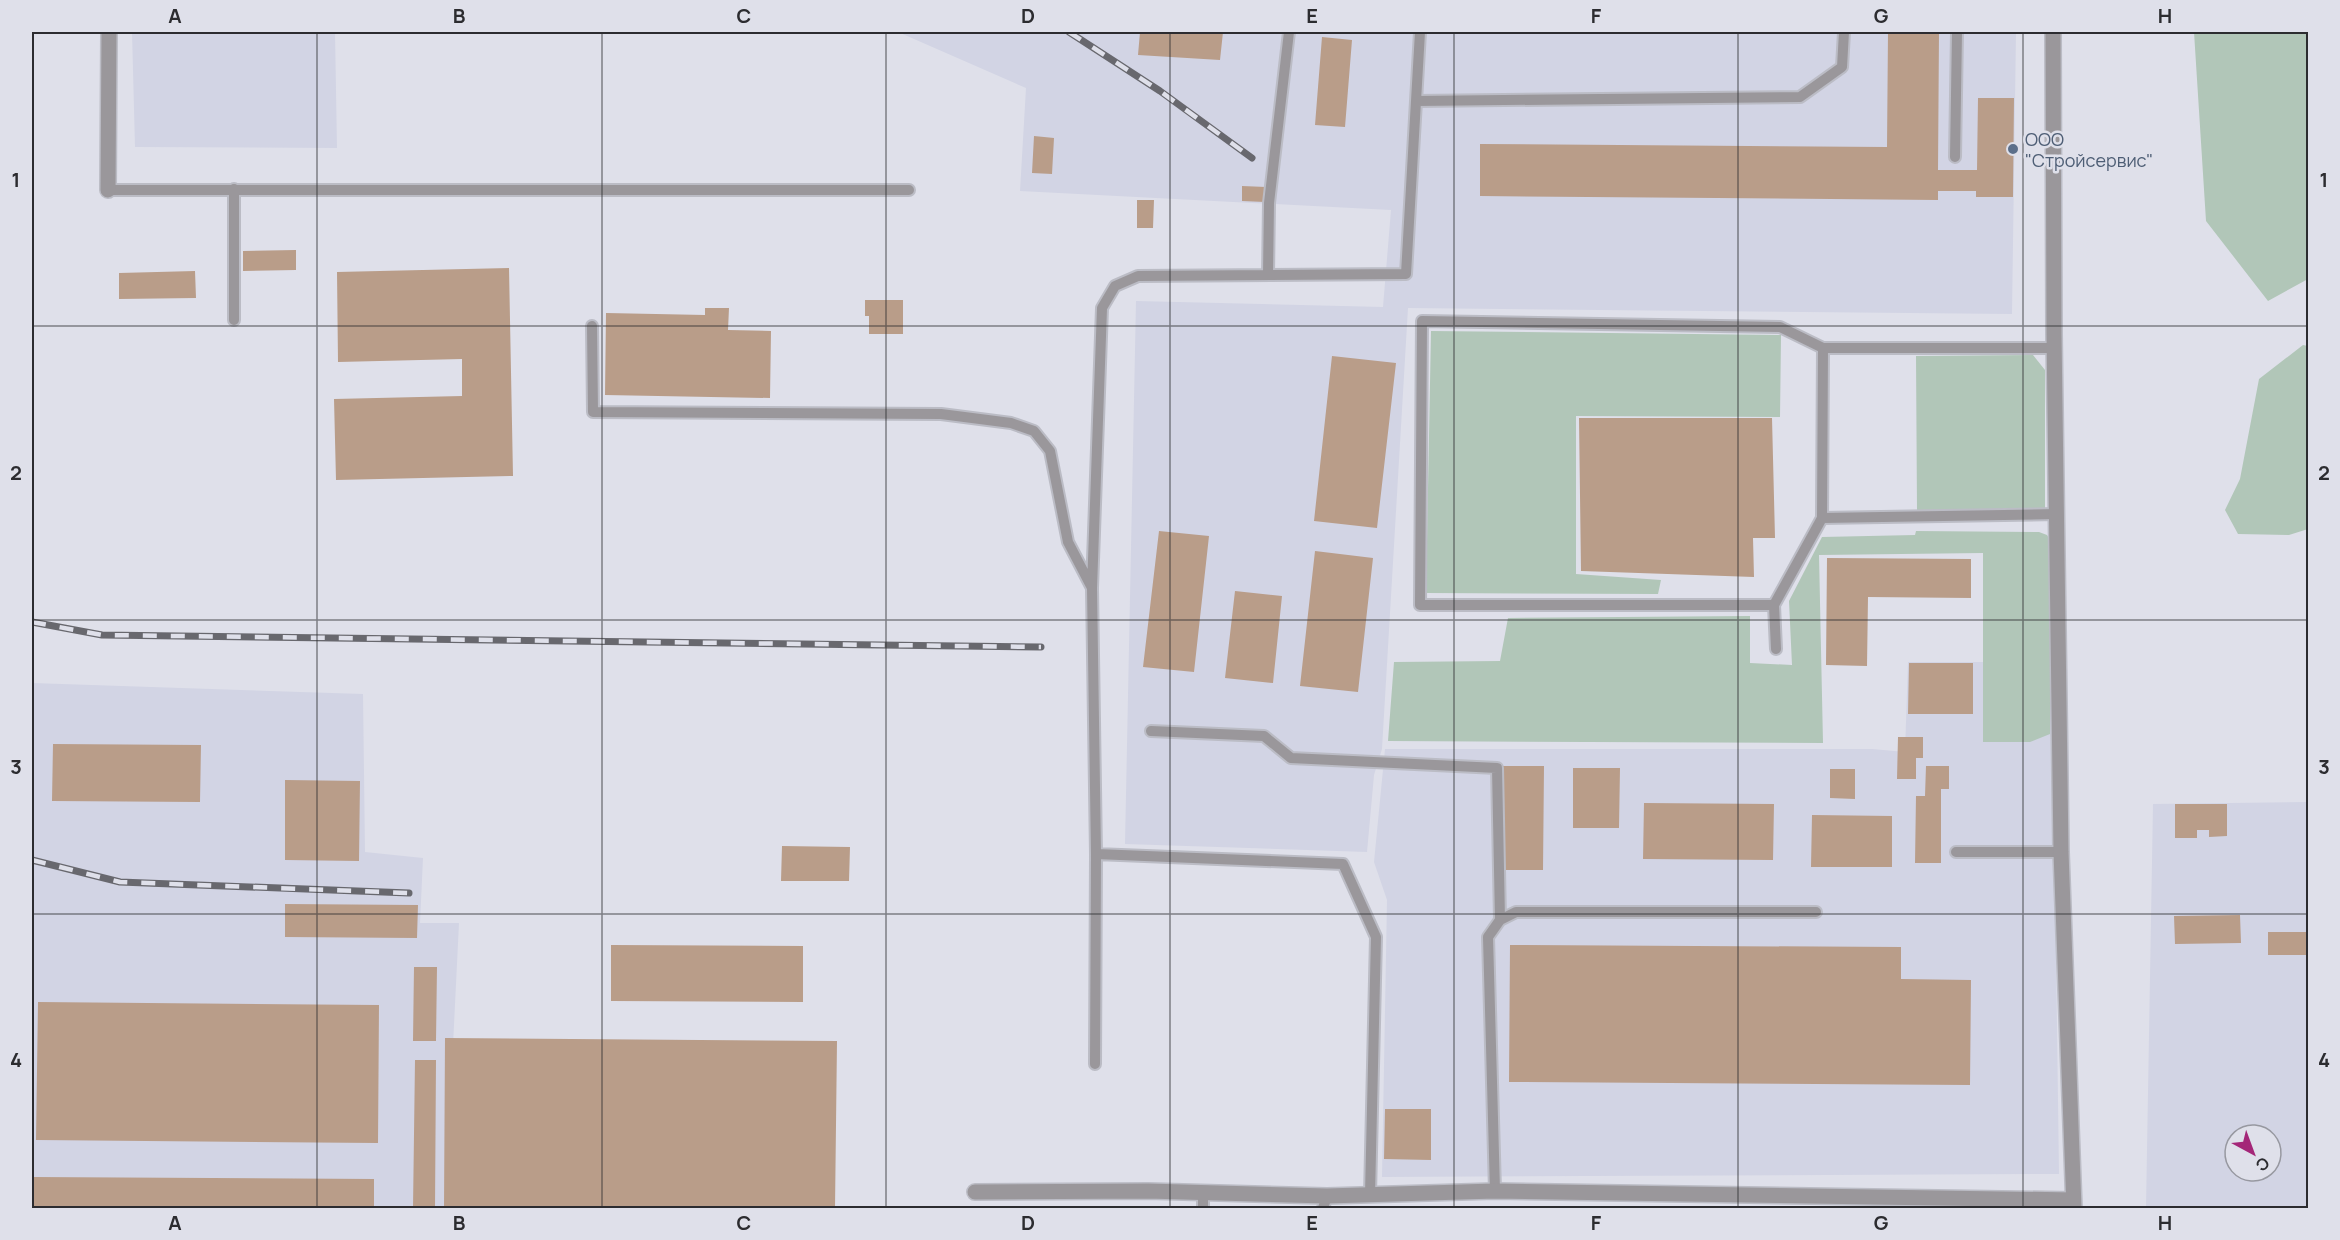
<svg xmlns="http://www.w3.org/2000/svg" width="2340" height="1240" font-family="Manrope,sans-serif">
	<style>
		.built { fill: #d2d4e4; fill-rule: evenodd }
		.green { fill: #b1c6b8 }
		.building { fill: #b99d89 }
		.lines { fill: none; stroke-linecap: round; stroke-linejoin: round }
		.lane-casing { stroke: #bbbcc5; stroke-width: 14 }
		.street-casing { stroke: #bbbcc5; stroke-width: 18 }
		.lane { stroke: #9a979b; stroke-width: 10 }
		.street { stroke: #9a979b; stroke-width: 15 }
		.rail-casing { stroke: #68686e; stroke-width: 7 }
		.rail { stroke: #dfe0ea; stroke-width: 4.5; stroke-dasharray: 14; stroke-linecap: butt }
		.grid { fill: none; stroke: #2c2c30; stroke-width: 1.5; stroke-opacity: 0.55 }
		.service-dot { fill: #5c6f8a; stroke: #dfe0ea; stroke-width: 2 }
		.labels { text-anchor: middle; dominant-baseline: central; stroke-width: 5; stroke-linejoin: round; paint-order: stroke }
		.service-label { font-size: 18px; fill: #4e5e75; stroke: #dfe0ea; text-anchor: start }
		.neatline { fill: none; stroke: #2c2c30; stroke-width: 2 }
		.grid-label { font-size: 20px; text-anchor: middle; font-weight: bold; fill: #2c2c30 }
	</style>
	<rect width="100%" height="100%" fill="#dfe0ea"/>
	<path class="built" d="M132,32H335L337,148L135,147Z
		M898,32H2016L2012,314L1408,308L1382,749L1374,775L1367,852L1125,844L1136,301L1383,307L1391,210L1020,191L1026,88Z
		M2052,655L2059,1174L1382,1177L1387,900L1374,862L1385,749H1872L1905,752L1908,662H1986Z
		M32,683L363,694L365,852L423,858L420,923H459L445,1208H32Z
		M2308,802V1208H2146L2153,804ZM2235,1135H2271V1171H2235Z"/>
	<path class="green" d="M2194,32H2308V279L2268,301L2206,221Z
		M1431,331L1781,335L1780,417L1576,416V574L1661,580L1658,594L1426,593Z
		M2303,345L2308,346V529L2289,535L2238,534L2225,510L2240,479L2259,379Z
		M2033,355L2045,370V509L1917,510L1916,356Z
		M1916,531L2039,532L2047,535L2050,540V734L2030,742H1983V553L1819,555L1823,743L1388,741L1394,662L1500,661L1508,618L1750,616V663L1792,665L1789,601L1822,537L1915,535Z"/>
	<path class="building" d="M1140,32H1223L1220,60L1138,55Z
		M1888,32H1939L1938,170H1977L1978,98H2014L2013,197H1976V191H1938V200L1480,196V144L1887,147Z
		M1322,37L1352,40L1345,127L1315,125Z
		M1034,136L1054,138L1052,174L1032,173Z
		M1242,186L1266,187L1265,202L1242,201Z
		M1137,200H1154L1153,228H1137Z
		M296,250V270L243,271V251Z
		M509,268L513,476L336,480L334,399L462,396V359L338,362L337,272Z
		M195,271L196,298L119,299V273Z
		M865,300H903V334H869V316H865Z
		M705,308H729L728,330L771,331L770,398L605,395L606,313L705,315Z
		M1332,356L1396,363L1377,528L1314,521Z
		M1579,418H1772L1775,538H1753L1754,577L1581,571Z
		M1159,531L1209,536L1194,672L1143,667Z
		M1315,551L1373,558L1358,692L1300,686Z
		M1827,558L1971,559V598L1868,597L1867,666L1826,665Z
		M1235,591L1282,596L1273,683L1225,678Z
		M1909,663H1973V714H1908Z
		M1898,737H1923V758H1916V779H1897Z
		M53,744L201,745L200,802L52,801Z
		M1503,766H1544L1543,870H1502Z
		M1926,766H1949V789H1941V863H1915L1916,796H1925Z
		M1573,768H1620L1619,828H1573Z
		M1830,769H1855V799L1830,798Z
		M285,780L360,781L359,861L285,860Z
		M1644,803L1774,804L1773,860L1643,859Z
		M2175,804H2227V836L2209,837V830H2197V838H2175Z
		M1812,815L1892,816V867H1811Z
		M782,846L850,847L849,881H781Z
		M285,904L418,905L417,938L285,937Z
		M2240,915L2241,943L2175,944L2174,916Z
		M2268,932H2308V955H2268Z
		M611,945L803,946V1002L611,1001Z
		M1510,945L1901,947V979L1971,980L1970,1085L1509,1082Z
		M414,967H437L436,1041H413Z
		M38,1002L379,1005L378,1143L36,1140Z
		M445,1038L837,1041L835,1208H444Z
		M415,1060H436L435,1208H413Z
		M1385,1109H1431V1160L1384,1159Z
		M33,1177L374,1179V1208H33Z"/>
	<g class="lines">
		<g class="lane-casing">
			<path id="lane" d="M1416,101L1800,97L1842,67L1844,32
				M1955,157L1957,32
				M234,189V320
				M108,190H909
				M1268,275L1269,203L1289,32
				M592,326L593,412L941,414L1011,423L1034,431L1050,451L1068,542L1092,588
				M1823,348L1780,327L1422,321L1420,605H1774L1822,518L1823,348H2054
				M1822,518L2057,514
				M1774,605L1776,649
				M1151,731L1264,736L1291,758L1497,768L1500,920
				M1956,852H2061
				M1096,854L1092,588L1102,308L1115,286L1138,276L1406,274L1420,32
				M1095,1064L1096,854L1343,864L1376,937L1370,1195
				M1495,1191L1488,937L1500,920L1516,912H1816
				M1203,1192V1208
				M1323,1208L1327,1196"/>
		</g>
		<g class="street-casing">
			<path id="street" d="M2053,32L2054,334L2061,852L2074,1208
				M108,190L109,32
				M975,1192L1148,1191L1327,1196L1495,1191L2073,1200"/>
		</g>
		<use href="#lane" class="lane"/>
		<use href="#street" class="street"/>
		<g class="rail-casing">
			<path id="rail" d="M1069,32L1160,91L1252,158
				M32,622L102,635L1041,647
				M32,860L120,882L409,893"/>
		</g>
		<use href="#rail" class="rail"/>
	</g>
	<path class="grid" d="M317,32V1208M602,32V1208M886,32V1208M1170,32V1208M1454,32V1208M1738,32V1208M2023,32V1208M32,326H2308M32,620H2308M32,914H2308"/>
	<circle class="service-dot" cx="2013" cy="149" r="6"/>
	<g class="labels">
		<g class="service-label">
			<text x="2025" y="139">ООО<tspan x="2025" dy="21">"Стройсервис"</tspan></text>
		</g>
	</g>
	<rect width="2340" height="1240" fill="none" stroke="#dfe0ea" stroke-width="66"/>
	<g transform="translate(2253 1153) rotate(139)"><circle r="28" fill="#dfe0ea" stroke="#9798a0" stroke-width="1.5"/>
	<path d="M0-4.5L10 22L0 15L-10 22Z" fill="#a42678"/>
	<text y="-9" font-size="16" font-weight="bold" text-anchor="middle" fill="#2c2c30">С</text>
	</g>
	<rect x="33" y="33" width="2274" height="1174" class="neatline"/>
	<g class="grid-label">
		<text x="175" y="23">A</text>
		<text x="459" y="23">B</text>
		<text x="744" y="23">C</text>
		<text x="1028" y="23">D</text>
		<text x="1312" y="23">E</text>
		<text x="1596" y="23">F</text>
		<text x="1881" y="23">G</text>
		<text x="2165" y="23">H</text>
		<text x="16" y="187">1</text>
		<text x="2324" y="187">1</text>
		<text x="16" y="480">2</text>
		<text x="2324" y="480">2</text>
		<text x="16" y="774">3</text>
		<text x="2324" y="774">3</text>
		<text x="16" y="1067">4</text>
		<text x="2324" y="1067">4</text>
		<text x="175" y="1230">A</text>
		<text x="459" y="1230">B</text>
		<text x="744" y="1230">C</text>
		<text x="1028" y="1230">D</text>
		<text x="1312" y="1230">E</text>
		<text x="1596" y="1230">F</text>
		<text x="1881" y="1230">G</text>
		<text x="2165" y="1230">H</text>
	</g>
</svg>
